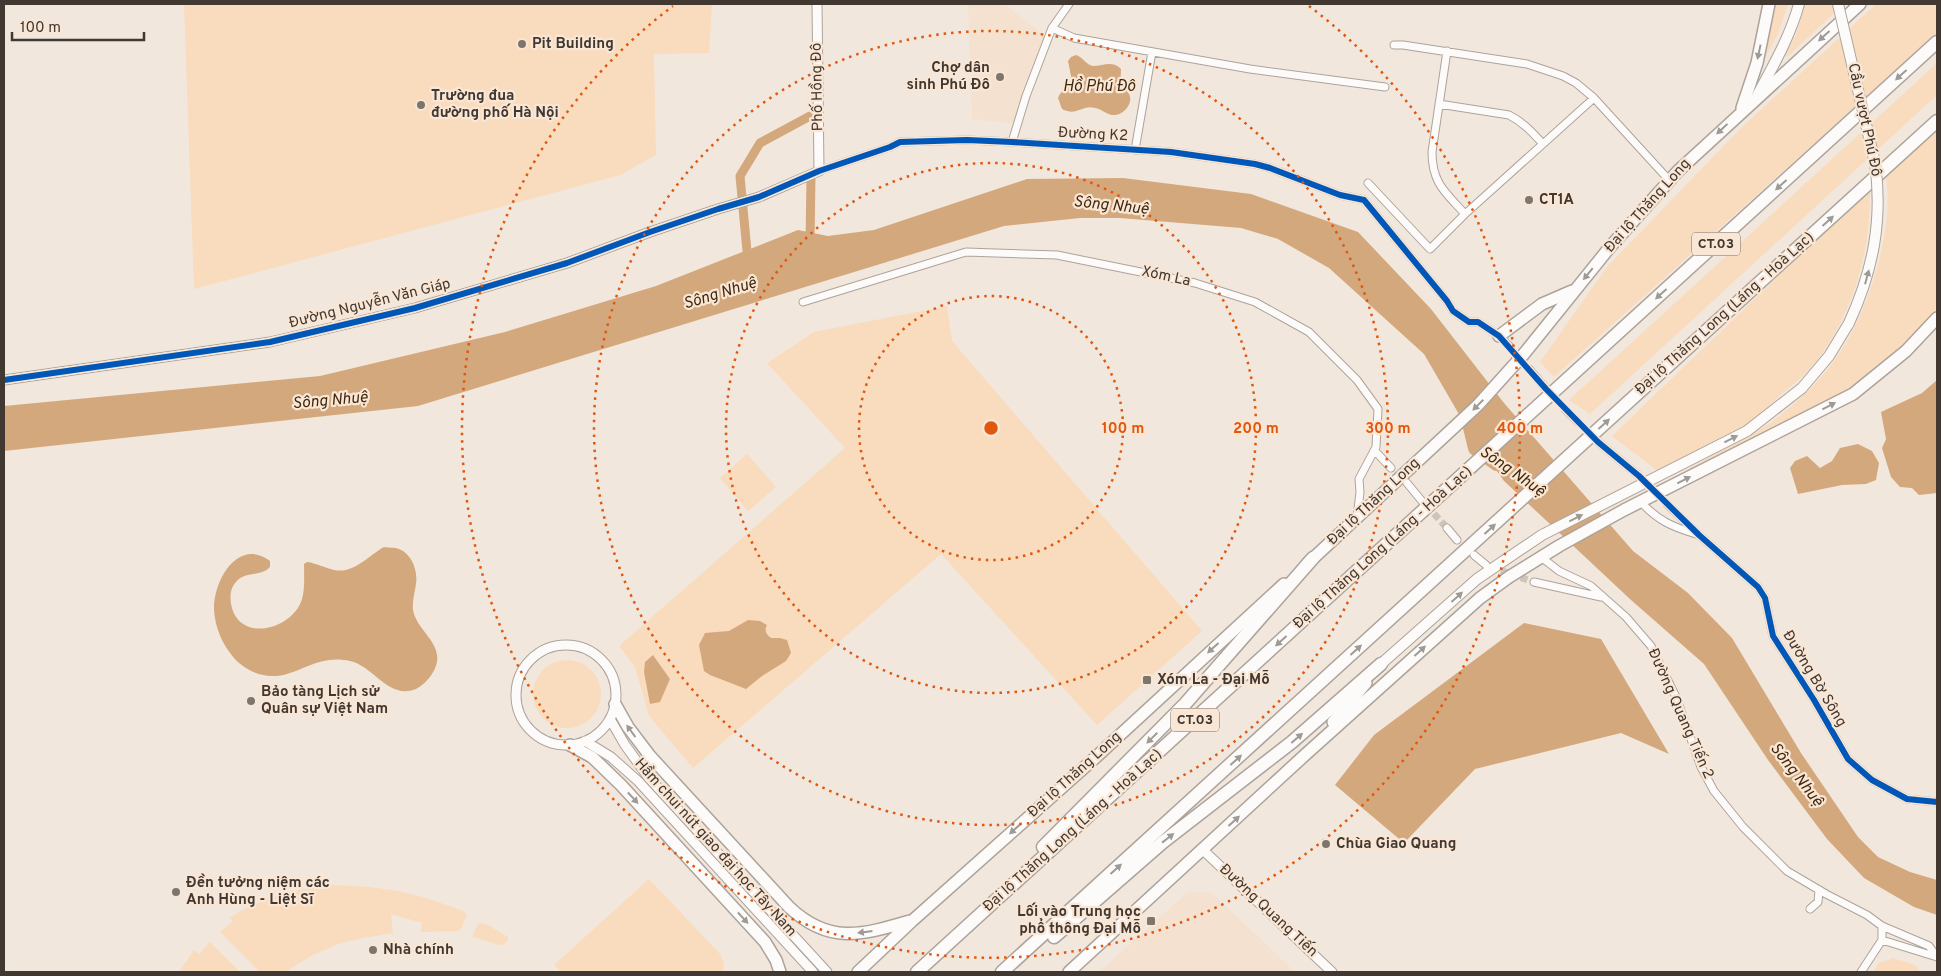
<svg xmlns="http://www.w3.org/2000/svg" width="1941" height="976" font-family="Overpass,sans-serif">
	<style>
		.built { fill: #f4e1cf }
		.green { fill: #f9dbbe }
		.water { fill: #d4a87d }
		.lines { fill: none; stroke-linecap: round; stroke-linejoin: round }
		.canal { stroke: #d4a87d; stroke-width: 9 }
		.river { stroke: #d4a87d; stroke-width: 16 }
		.minor-tunnel { stroke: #cec4ba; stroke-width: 7; stroke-dasharray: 7 3.5; stroke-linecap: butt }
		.minor-casing { stroke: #aca39b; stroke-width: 9 }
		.tertiary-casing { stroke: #aca39b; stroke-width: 11 }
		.secondary-casing { stroke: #aca39b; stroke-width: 12 }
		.primary-casing { stroke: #aca39b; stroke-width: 14 }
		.motorway-casing { stroke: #aca39b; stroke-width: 15 }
		.minor { stroke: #fdfbfa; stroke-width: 7 }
		.tertiary { stroke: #fdfbfa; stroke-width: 9 }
		.secondary { stroke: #fdfbfa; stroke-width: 10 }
		.primary { stroke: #fdfbfa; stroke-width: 11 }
		.motorway { stroke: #fdfbfa; stroke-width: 12 }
		.secondary-bridge-casing { stroke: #aca39b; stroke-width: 12; stroke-linecap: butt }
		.secondary-bridge { stroke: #fdfbfa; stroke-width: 10 }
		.cycleway-casing { stroke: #fae6d4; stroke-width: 9 }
		.cycleway { stroke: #0057b8; stroke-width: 6 }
		.oneway { fill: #9e9a96 }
		.ring { fill: none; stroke: #e0570e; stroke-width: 2.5; stroke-dasharray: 2.5 5 }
		.poi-dot { fill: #7e756d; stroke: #fae6d4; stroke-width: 2 }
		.labels { text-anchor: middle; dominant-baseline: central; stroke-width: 4.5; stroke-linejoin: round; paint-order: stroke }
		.shield { fill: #fae6d4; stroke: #786c62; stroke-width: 1 }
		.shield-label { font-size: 14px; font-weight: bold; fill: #403831 }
		.poi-label { font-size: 15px; font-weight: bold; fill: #403831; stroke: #fae6d4; text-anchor: start }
		.street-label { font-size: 15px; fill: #403831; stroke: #fae6d4 }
		.water-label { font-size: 16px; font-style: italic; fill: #40280e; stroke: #fae6d4 }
		.centre { fill: #e0570e; stroke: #fae6d4; stroke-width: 2.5 }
		.ring-label { font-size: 15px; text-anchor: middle; font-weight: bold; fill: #e0570e; stroke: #fae6d4; stroke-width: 4.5; stroke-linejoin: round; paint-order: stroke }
	</style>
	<rect width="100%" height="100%" fill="#f2e7dc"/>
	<path class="built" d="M968,4H1004L1045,36L1013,123L972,119Z
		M1188,892H1211L1295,972H1099Z"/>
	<path class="green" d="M184,4H712L709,53L654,54L656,155L620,175L194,289Z
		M1776,4H1788L1778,34L1764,60Z
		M1805,4H1844L1787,57L1785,55L1796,35Z
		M1876,4H1937V33L1554,377L1540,362L1607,267L1739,130Z
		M1937,63V95L1590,414L1569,400Z
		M1937,126V308L1902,346L1881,365L1840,394L1666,486L1664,483C1688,469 1713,455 1737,442C1749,435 1762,429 1773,421C1828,379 1855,340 1875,275C1884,246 1892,203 1885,174Z
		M1870,188C1871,249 1855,309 1818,359C1807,374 1791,386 1777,398C1767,407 1757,418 1746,425C1718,442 1688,457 1659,472L1612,436Z
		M947,306L952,341L1202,631L1097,725L941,554L693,768L649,716L635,667L619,646L845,448L767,363L814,332Z
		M747,454L776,487L748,511L720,478Z
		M533 694a34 34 0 1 1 68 0a34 34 0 1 1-68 0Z
		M649,879L720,954L724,963L723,972H562L554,965Z
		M330,885C383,886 414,892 463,911L467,914L461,929L457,931L421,932L422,923L391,914L393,933L363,938L338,944L313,955L285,972H260L220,932L233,921L230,917C264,897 292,890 330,885Z
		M479,923L488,925L508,937V940L503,945H499L473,937V934Z
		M210,942L240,972H179L194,950L199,954Z
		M1893,958L1915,965L1921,972H1873L1879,963Z"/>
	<path class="water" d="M1076,55C1083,57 1086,65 1093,66C1104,66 1112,60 1121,69C1121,74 1120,80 1121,85C1123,89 1127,90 1129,94C1134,103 1123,116 1113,115C1107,115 1102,109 1095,108C1082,104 1077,117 1062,109L1058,98C1061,90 1067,88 1072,81L1068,61L1071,57Z
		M1123,178L1251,194L1358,232L1431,309L1504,403L1633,551L1688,593L1732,638L1801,753L1858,837L1878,857L1910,872L1937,880V915L1914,907L1864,878L1827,839L1768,760L1704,664L1631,600L1504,481L1471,435L1424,354L1329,268L1278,239L1241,228L1120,218H1080L1004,226L418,406L4,451V406L320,376L505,332L656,286L798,230L828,236L874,230L1027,179Z
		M1937,380V493L1919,495L1912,488L1900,487L1891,477L1882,448L1886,439L1881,412L1922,393Z
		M1858,444L1872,451L1879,463L1876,480L1866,484L1842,485L1798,494L1790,468L1795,461L1807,456L1820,468L1832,461L1840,448Z
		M384,547C388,548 395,547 399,549C412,554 418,571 416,584C415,592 412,601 413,610C417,633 450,646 432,674C428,680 422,686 416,689C388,700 374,666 350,661C317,653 296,678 270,676C256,675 243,668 234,658C222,644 215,627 214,610C213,581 238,537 270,561V567C261,577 245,571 236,582C230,589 230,596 231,604C238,644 293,630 302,599C305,589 304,575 304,564L307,562C316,563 325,568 334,570C354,574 368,556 384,547Z
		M748,620L760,621L767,625C764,631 766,634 771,638H780L787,640L791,653L786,661L762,676L746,689L710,675L704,671L699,645L705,633L729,631Z
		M1524,623L1601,639L1669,754L1621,733L1475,769L1404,843L1335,785L1374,735Z
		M653,655L670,679L660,702L650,704L644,672L645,662Z"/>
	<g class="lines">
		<path class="canal" d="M810,243L811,176
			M748,262L740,176L760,143L810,116"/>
		<path class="river" d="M1469,419L1476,448L1497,463"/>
		<path class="minor-tunnel" d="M1510,347L1529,369
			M1550,393L1565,409
			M1578,422L1593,437
			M1643,480L1667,504
			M1427,506L1447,528
			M1491,567L1534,582"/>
		<g class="minor-casing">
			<path id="minor" d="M1052,28L1074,38L1250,69L1385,87
				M1394,45H1403L1527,64L1563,76L1576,83L1594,98L1669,180
				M1447,51L1432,152C1432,183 1445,192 1465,214
				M1439,104L1509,115C1523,122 1532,132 1543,144
				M1012,142L1026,96L1052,28L1069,4
				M1135,150L1152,52
				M819,171L890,147L900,142L967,140L1012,142L1171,152L1255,164L1270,168L1340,195L1364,200L1447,301L1453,311L1469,322H1478L1499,336L1510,347
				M1368,183L1430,249L1465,214L1594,98
				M803,302L966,252L1057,255L1195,283L1255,302L1309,332L1357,380L1378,409L1376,447L1359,479L1360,492L1357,518
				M1529,369L1546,389
				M1565,409L1578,422
				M1598,442L1639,476
				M1375,451L1391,468
				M1407,483L1426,506
				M1641,502C1658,521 1673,527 1696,534
				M1667,504L1699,535L1758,587L1765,598L1773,636L1814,700L1848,759L1872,780L1907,799L1937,802
				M1447,528L1457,540
				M1474,555L1486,565
				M1541,557L1559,571L1591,586L1626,617L1651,646L1676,697L1701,767L1714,791L1743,827L1787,871L1826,894L1867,915L1882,926L1929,946L1937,957
				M1534,582L1601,597
				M1810,909L1818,902L1819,890
				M1882,926V940L1937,957
				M1861,972L1882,940"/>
		</g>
		<g class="tertiary-casing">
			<path id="tertiary" d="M4,380L270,342L415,308L567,263L650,232L718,209L759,197L819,171L817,4
				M516 695a50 50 0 1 1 100 0a50 50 0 1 1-100 0Z
				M610,719L625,745L649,778L827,972
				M585,741L611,757L638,781L813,972
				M1203,850L1332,972"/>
		</g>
		<g class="secondary-casing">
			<path id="secondary" d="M1757,96C1773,66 1790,37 1799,4
				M1381,664L1477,579L1542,535L1747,431L1802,388L1829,356L1849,323"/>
		</g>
		<g class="primary-casing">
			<path id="primary" d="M1742,108L1757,63L1769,4
				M1499,336L1542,304L1572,291
				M1307,564L1478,405L1523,355L1610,247L1678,171L1860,4
				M615,704L628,727L650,756L789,907C829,945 862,935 910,921
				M1333,722L1366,683
				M570,745L592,757L621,785L765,942L776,960L780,972
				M858,972L912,921L1096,757L1284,584
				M1069,972L1306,754L1480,598L1509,577L1559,546L1624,510L1853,394L1906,351L1937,318"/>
		</g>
		<g class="motorway-casing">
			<path id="motorway" d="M1043,847L1185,704L1313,558
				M1054,937L1163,842L1292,742L1381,664
				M917,972L1937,42
				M1002,972L1937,121"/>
		</g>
		<use href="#minor" class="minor"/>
		<use href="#tertiary" class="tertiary"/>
		<use href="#secondary" class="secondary"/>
		<use href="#primary" class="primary"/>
		<use href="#motorway" class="motorway"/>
		<g class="secondary-bridge-casing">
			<path id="secondary-bridge" d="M1838,4L1875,163C1883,220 1873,271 1849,323"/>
		</g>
		<use href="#secondary-bridge" class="secondary-bridge"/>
		<g class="cycleway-casing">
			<path id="cycleway" d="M4,380L270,342L415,308L567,263L650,232L718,209L759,197L819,171L890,147L900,142L967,140L1012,142L1171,152L1255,164L1270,168L1340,195L1364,200L1447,301L1453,311L1469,322H1478L1499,336L1546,389L1598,442L1639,476L1699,535L1758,587L1765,598L1773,636L1814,700L1848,759L1872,780L1907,799L1937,802"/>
		</g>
		<use href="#cycleway" class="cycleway"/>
	</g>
	<defs><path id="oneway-solid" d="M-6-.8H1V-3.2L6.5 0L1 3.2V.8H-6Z" transform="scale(1.25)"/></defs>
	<g class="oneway">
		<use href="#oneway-solid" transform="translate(1824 36) rotate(138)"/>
		<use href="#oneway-solid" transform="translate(1759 52) rotate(102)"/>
		<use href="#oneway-solid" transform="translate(1901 75) rotate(138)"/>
		<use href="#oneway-solid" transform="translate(1722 129) rotate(137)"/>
		<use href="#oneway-solid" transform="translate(1781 185) rotate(138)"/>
		<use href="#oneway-solid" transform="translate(1828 221) rotate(-42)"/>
		<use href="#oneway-solid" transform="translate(1588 274) rotate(129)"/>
		<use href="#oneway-solid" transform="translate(1867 277) rotate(-75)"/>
		<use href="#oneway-solid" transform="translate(1661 294) rotate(138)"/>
		<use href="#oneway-solid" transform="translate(1478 405) rotate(135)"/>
		<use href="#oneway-solid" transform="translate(1829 406) rotate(-27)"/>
		<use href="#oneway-solid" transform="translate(1604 424) rotate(-42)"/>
		<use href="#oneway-solid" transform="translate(1731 439) rotate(-27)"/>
		<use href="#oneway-solid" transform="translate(1684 480) rotate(-27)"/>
		<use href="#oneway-solid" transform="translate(1576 518) rotate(-27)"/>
		<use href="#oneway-solid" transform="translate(1490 529) rotate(-42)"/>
		<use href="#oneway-solid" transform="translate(1457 597) rotate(-42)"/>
		<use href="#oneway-solid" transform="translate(1281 641) rotate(138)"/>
		<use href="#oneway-solid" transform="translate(1213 648) rotate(138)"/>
		<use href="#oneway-solid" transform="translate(1356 650) rotate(-42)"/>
		<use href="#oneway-solid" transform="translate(1420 651) rotate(-42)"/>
		<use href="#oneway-solid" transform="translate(631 731) rotate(-126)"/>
		<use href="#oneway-solid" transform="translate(1152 738) rotate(135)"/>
		<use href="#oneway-solid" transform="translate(1297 738) rotate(-41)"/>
		<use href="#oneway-solid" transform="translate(1236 760) rotate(-42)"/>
		<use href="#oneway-solid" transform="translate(633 798) rotate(47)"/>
		<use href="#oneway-solid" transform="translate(1234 821) rotate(-42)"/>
		<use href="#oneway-solid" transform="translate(1015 829) rotate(138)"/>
		<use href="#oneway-solid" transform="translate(1168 838) rotate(-38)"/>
		<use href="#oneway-solid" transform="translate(1116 869) rotate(-42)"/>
		<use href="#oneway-solid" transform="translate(743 918) rotate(47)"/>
		<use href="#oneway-solid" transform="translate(865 932) rotate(173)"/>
	</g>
	<g class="ring">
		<circle cx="991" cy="428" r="132"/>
		<circle cx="991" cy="428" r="265"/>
		<circle cx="991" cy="428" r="397"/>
		<path d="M1309 6A529 529 0 1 1 673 6"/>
	</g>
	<g class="poi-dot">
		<circle cx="522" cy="44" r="5"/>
		<circle cx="1000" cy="77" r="5"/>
		<circle cx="421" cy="105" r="5"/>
		<circle cx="1529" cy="200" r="5"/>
		<rect x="1142" y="675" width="10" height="10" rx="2.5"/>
		<circle cx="251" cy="701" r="5"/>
		<circle cx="1326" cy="844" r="5"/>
		<circle cx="176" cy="892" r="5"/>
		<rect x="1146" y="916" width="10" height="10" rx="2.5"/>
		<circle cx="373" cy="950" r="5"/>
	</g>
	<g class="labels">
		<g class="shield">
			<rect x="1692" y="232.5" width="48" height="23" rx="4"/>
			<rect x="1171" y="708.5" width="48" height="23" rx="4"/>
		</g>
		<g class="shield-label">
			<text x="1716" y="244">CT.03</text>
			<text x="1195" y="720">CT.03</text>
		</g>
		<g class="poi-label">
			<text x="532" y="44">Pit Building</text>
			<text x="990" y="68" text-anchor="end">Chợ dân<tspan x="990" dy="17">sinh Phú Đô</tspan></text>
			<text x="431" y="96">Trường đua<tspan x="431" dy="17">đường phố Hà Nội</tspan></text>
			<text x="1539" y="200">CT1A</text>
			<text x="1157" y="680">Xóm La - Đại Mỗ</text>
			<text x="261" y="692">Bảo tàng Lịch sử<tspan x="261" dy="17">Quân sự Việt Nam</tspan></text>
			<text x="1336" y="844">Chùa Giao Quang</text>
			<text x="186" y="883">Đền tưởng niệm các<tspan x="186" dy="17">Anh Hùng - Liệt Sĩ</tspan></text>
			<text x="1141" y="912" text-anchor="end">Lối vào Trung học<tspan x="1141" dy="17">phổ thông Đại Mỗ</tspan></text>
			<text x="383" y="950">Nhà chính</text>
		</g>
		<g class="street-label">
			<text transform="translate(818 87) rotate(-91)">Phố Hồng Đô</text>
			<text transform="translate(1864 120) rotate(78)">Cầu vượt Phú Đô</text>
			<text transform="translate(1093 135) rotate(3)">Đường K2</text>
			<text transform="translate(1648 206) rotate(-48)">Đại lộ Thăng Long</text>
			<text transform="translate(1166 277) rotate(12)">Xóm La</text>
			<text transform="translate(370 304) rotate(-14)">Đường Nguyễn Văn Giáp</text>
			<text transform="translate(1725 314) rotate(-42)">Đại lộ Thăng Long (Láng - Hoà Lạc)</text>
			<text transform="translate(1374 502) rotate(-43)">Đại lộ Thăng Long</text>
			<text transform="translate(1383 548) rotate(-42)">Đại lộ Thăng Long (Láng - Hoà Lạc)</text>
			<text transform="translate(1814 679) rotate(59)">Đường Bờ Sông</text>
			<text transform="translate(1680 714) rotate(66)">Đường Quang Tiến 2</text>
			<text transform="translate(1075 775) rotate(-42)">Đại lộ Thăng Long</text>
			<text transform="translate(1073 831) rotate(-42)">Đại lộ Thăng Long (Láng - Hoà Lạc)</text>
			<text transform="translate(715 848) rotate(48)">Hầm chui nút giao đại học Tây Nam</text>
			<text transform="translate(1268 911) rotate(43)">Đường Quang Tiến</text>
		</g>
		<g class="water-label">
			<text x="1099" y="87">Hồ Phú Đô</text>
			<text transform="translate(1111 206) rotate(6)">Sông Nhuệ</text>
			<text transform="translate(720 294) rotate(-17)">Sông Nhuệ</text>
			<text transform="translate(330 401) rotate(-5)">Sông Nhuệ</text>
			<text transform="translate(1512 472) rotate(35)">Sông Nhuệ</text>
			<text transform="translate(1796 775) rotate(52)">Sông Nhuệ</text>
		</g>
	</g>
	<circle cx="991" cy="428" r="8" class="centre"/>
	<g class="ring-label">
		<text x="1123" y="433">100 m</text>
		<text x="1256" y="433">200 m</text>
		<text x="1388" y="433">300 m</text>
		<text x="1520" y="433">400 m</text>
	</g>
	<rect width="1941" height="976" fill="none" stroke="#403831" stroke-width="10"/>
	<path d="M12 32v8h132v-8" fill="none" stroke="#403831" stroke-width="2.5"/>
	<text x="20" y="32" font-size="15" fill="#403831" stroke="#fae6d4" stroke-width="4" paint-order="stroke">100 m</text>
</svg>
